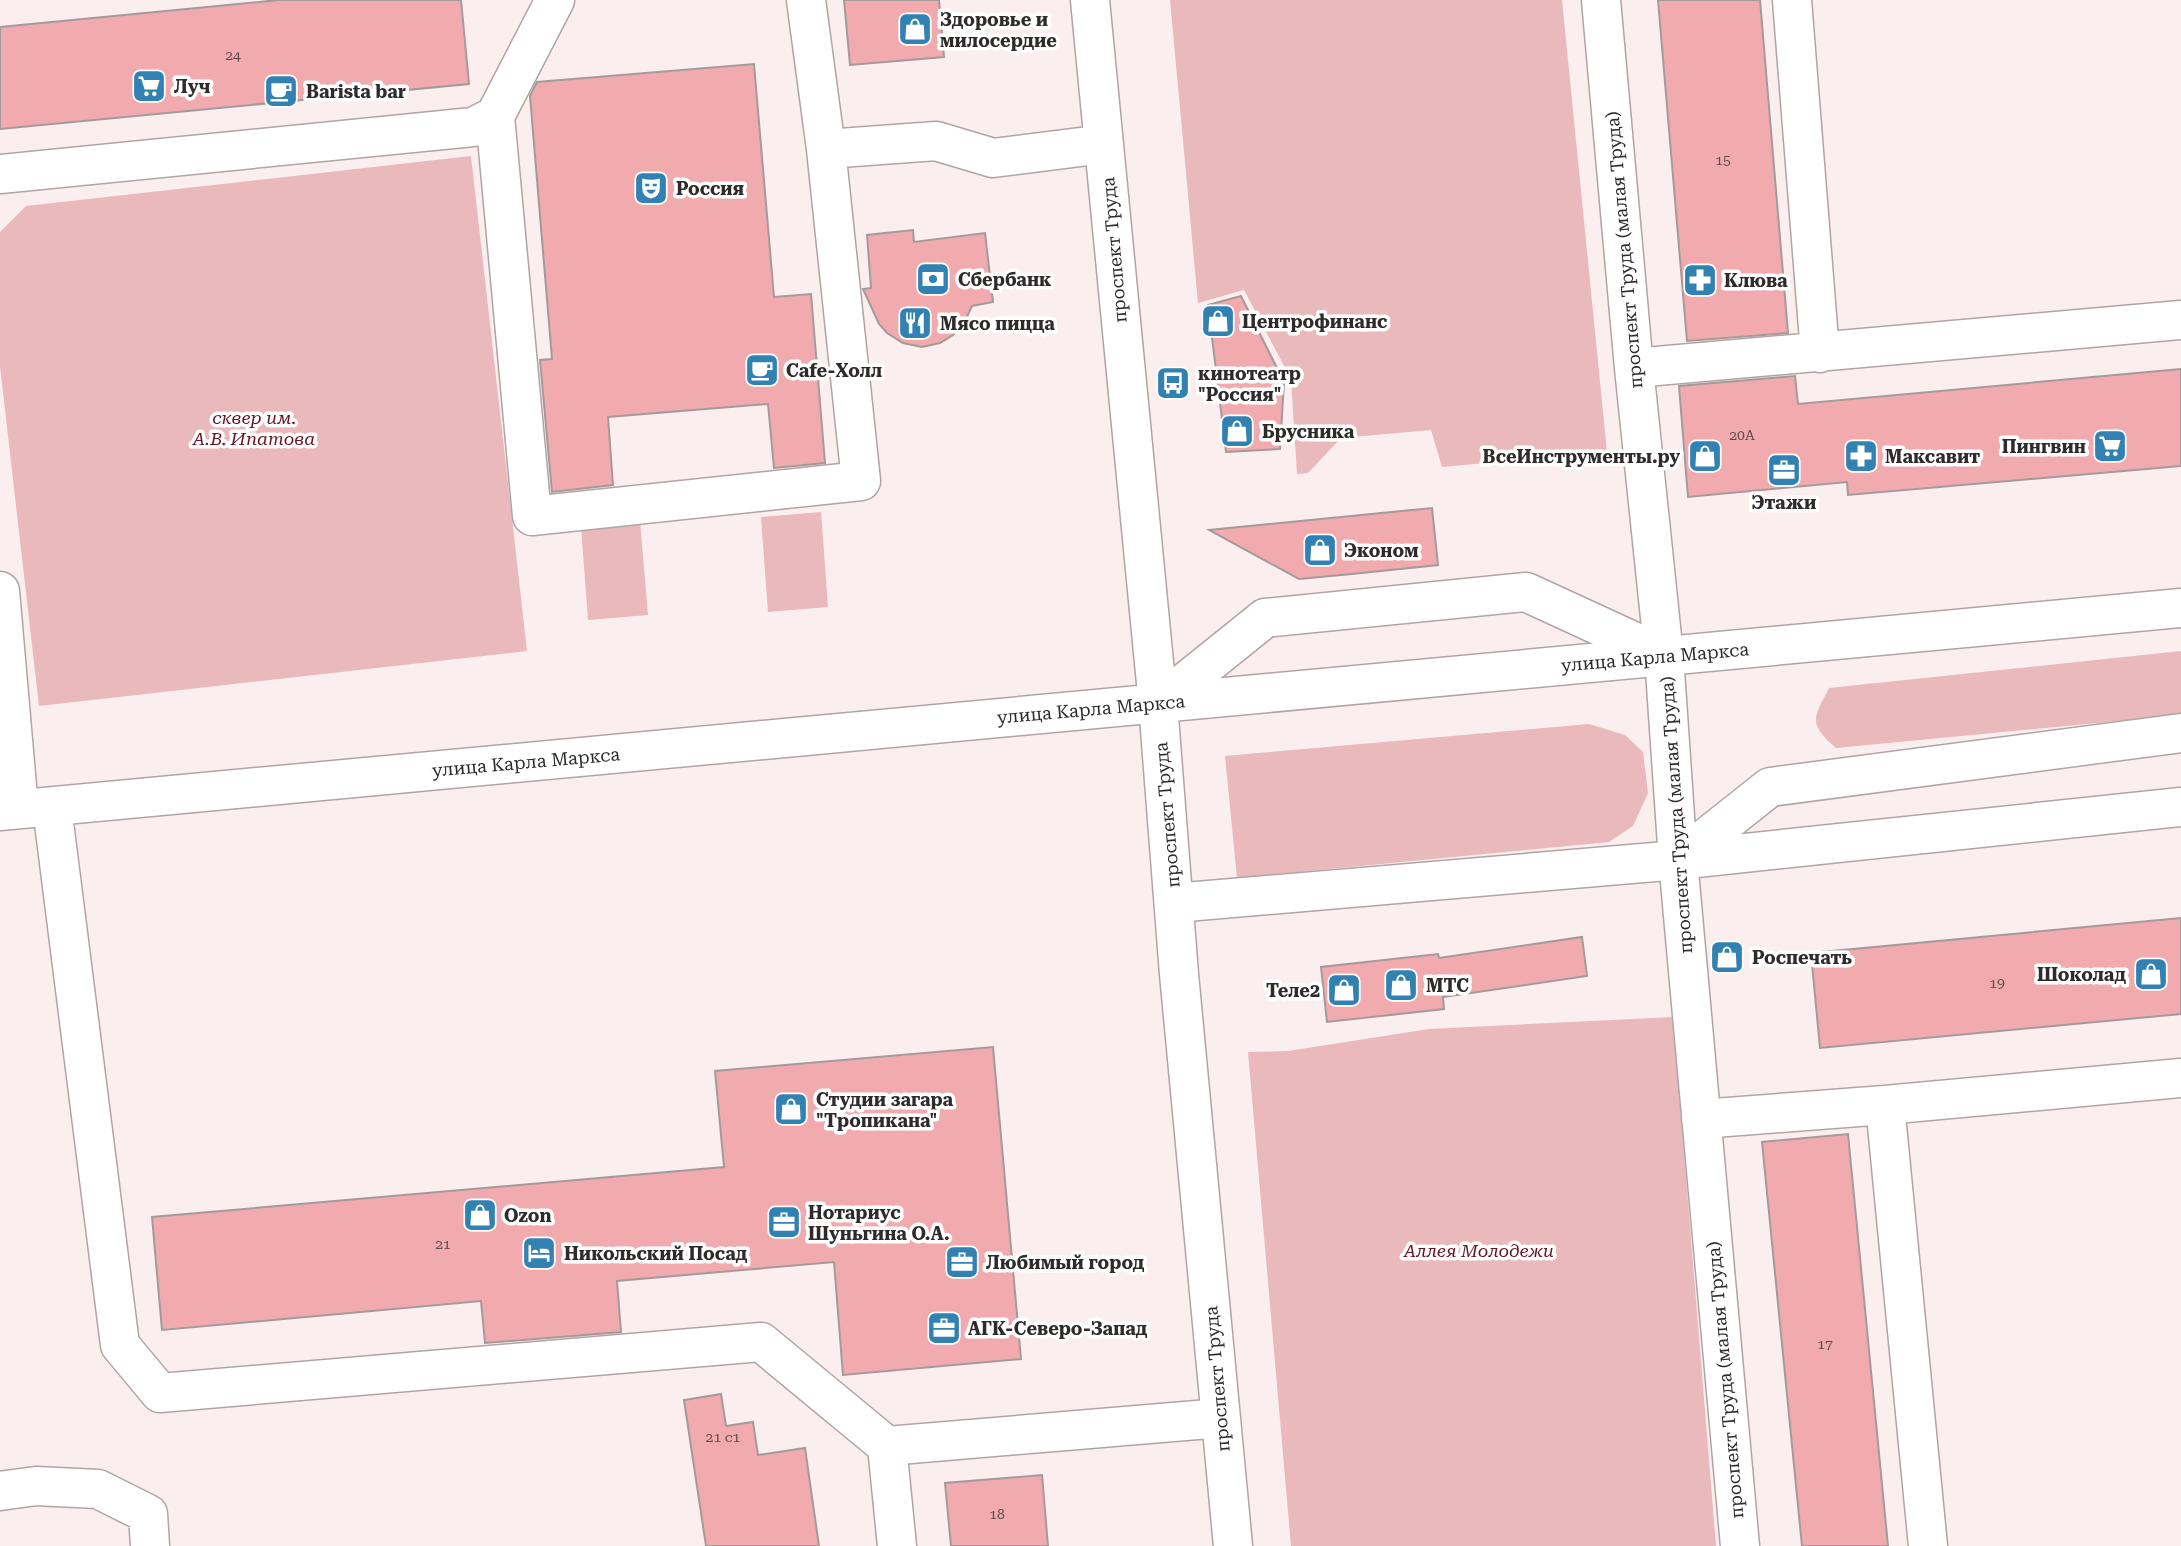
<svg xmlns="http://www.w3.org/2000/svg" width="2181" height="1546" font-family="'Roboto Serif',serif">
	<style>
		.green { fill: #e9b9bb }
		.building { fill: #f1abae; stroke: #a59a9a; stroke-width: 2 }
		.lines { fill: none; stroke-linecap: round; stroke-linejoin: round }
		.minor-casing { stroke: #b0a5a5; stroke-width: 41 }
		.minor { stroke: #fff; stroke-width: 38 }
		.labels { text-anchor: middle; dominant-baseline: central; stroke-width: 7; stroke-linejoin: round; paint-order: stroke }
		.number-label { font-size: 14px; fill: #604b4c }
		.poi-label { font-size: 18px; font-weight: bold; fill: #2f2b2b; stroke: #fff; text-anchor: start }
		.street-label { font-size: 18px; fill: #2f2b2b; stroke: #fff }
		.park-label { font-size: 18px; font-style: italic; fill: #651423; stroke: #fff }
	</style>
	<rect width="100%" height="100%" fill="#faeeee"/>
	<path class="green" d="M1170,0H1562L1607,452L1442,467L1431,430L1341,438L1308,473L1297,474L1291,379L1244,290L1198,303Z
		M471,156L527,651L39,706L0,366V232L26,206Z
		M821,512L828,607L768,612L761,517Z
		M640,521L648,615L588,620L581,526Z
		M2181,651V715L1836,748C1808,723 1813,719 1829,688Z
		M1589,724L1625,735L1643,752L1648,793L1633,826L1609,842L1237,878L1225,756Z
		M1673,1017L1716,1546H1291L1248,1052L1288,1051L1429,1029Z"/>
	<path class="building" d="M279,0H461L469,84L0,129V27Z
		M844,0H939L944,57L850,65Z
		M1658,0H1760L1788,333L1687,341Z
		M754,64L774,297L811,294L825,463L774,468L768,404L608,417L613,485L552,492L540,360L552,359L530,96L537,82Z
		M913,230L914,242L985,233L993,302L972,306L965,321L953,335L940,343L922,347L903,343L887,333L879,324L863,289L871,288L867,235Z
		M1241,296L1284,382L1280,449L1226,452L1208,305Z
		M2181,369V466L1848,495L1847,482L1688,497L1679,386L1795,376L1798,404Z
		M1432,508L1438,565L1352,574L1299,579L1209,530Z
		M2181,918V1014L1820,1048L1811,953Z
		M1582,937L1587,976L1443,997L1444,1009L1327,1022L1321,967L1438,954L1439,958Z
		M993,1047L1021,1359L843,1375L834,1262L617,1281L621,1332L485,1343L481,1301L162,1330L152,1217L724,1167L715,1071Z
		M1848,1134L1888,1546H1802L1762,1142Z
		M721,1394L726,1426L753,1422L758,1455L805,1448L819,1546H706L684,1400Z
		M1042,1475L1048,1546H951L945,1483Z"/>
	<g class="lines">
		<g class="minor-casing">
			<path id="minor" d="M1090,0L1158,704L1179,974L1233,1546
				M1601,0L1634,368L1664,656L1678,860L1740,1546
				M1792,0L1820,353
				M495,116L532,516L861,481L826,149L806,0
				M826,149L936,141L993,158L1104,144
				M0,174L473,127L495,116L555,0
				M1634,368L2181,320
				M0,591L19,809
				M1158,704L1265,618L1526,592L1663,655
				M52,807L120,1345L160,1393L761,1342L887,1446L1221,1418
				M0,811L2181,608
				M1678,860L1770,787L2181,733
				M1174,903L1678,860L2181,807
				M1885,1105L1928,1546
				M1701,1119L1885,1105L2181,1078
				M887,1446L897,1546
				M0,1491L36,1486L98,1489L148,1514L150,1546"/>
		</g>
		<use href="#minor" class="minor"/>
	</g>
	<defs>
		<g id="shop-square" transform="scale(1.75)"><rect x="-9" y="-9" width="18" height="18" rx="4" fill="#3281b3" stroke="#fff"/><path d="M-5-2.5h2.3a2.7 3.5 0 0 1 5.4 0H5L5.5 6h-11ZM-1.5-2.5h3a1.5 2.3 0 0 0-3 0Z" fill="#fff"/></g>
		<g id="supermarket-square" transform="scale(1.75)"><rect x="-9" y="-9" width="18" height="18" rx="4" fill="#3281b3" stroke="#fff"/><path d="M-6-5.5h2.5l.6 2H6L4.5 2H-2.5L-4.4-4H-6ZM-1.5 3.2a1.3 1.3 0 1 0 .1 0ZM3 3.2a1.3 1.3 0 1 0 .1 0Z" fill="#fff"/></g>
		<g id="cafe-square" transform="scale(1.75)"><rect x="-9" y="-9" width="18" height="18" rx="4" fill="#3281b3" stroke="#fff"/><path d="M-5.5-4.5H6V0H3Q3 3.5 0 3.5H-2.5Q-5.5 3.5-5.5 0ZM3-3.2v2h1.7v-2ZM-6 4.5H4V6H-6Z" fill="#fff"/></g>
		<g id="theatre-square" transform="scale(1.75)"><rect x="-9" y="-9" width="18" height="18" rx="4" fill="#3281b3" stroke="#fff"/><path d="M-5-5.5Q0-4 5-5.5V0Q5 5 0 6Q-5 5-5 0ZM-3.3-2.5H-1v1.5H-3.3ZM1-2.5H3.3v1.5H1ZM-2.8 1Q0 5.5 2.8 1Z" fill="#fff"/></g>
		<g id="bank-square" transform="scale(1.75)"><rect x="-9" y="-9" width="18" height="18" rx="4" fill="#3281b3" stroke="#fff"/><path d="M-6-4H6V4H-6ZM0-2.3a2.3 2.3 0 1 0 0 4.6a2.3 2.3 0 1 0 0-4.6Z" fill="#fff"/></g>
		<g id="pharmacy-square" transform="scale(1.75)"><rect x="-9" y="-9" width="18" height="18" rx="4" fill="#3281b3" stroke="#fff"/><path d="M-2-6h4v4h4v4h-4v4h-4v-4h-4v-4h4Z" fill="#fff"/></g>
		<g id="restaurant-square" transform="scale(1.75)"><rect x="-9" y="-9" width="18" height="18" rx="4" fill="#3281b3" stroke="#fff"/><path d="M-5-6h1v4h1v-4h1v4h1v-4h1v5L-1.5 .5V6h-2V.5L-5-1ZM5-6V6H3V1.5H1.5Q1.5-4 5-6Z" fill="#fff"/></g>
		<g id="bus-square" transform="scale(1.75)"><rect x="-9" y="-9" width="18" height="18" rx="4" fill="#3281b3" stroke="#fff"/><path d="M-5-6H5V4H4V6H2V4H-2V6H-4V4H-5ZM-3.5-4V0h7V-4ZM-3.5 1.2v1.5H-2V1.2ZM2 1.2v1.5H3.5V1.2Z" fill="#fff"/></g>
		<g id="office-square" transform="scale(1.75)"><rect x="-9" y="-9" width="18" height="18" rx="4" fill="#3281b3" stroke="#fff"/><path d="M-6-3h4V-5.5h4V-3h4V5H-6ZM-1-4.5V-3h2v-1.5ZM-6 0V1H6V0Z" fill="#fff"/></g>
		<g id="hotel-square" transform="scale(1.75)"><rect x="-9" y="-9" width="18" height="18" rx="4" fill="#3281b3" stroke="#fff"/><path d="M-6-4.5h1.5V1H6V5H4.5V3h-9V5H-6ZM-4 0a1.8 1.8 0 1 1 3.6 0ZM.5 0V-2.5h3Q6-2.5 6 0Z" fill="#fff"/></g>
	</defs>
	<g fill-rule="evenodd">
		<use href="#shop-square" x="915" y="29"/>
		<use href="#supermarket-square" x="149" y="86"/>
		<use href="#cafe-square" x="281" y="91"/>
		<use href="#theatre-square" x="651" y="188"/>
		<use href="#bank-square" x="933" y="279"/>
		<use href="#pharmacy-square" x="1700" y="280"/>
		<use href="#shop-square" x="1218" y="321"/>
		<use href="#restaurant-square" x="915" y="323"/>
		<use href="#cafe-square" x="762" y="370"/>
		<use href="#bus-square" x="1173" y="383"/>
		<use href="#shop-square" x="1237" y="431"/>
		<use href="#supermarket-square" x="2110" y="446"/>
		<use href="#shop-square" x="1705" y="456"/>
		<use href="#pharmacy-square" x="1861" y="456"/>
		<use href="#office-square" x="1784" y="470"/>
		<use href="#shop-square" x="1320" y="550"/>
		<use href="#shop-square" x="1727" y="957"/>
		<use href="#shop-square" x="2151" y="974"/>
		<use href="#shop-square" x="1401" y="985"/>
		<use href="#shop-square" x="1344" y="990"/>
		<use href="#shop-square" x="791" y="1109"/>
		<use href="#shop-square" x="480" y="1215"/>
		<use href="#office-square" x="784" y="1222"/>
		<use href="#hotel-square" x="539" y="1253"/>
		<use href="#office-square" x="962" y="1262"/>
		<use href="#office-square" x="944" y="1328"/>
	</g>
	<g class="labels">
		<g class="number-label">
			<text x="233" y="55">24</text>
			<text x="1723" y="160">15</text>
			<text x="1742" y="435">20А</text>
			<text x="1997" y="983">19</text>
			<text x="443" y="1244">21</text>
			<text x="1825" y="1344">17</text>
			<text x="723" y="1437">21 с1</text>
			<text x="997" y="1514">18</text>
		</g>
		<g class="poi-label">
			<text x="940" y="19">Здоровье и<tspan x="940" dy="21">милосердие</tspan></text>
			<text x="174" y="86">Луч</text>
			<text x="306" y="91">Barista bar</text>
			<text x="676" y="188">Россия</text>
			<text x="958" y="279">Сбербанк</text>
			<text x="1724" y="280">Клюва</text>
			<text x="1242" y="321">Центрофинанс</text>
			<text x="940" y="323">Мясо пицца</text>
			<text x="786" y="370">Cafe-Холл</text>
			<text x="1198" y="373">кинотеатр<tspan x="1198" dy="21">"Россия"</tspan></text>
			<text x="1262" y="431">Брусника</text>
			<text x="2086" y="446" text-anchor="end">Пингвин</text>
			<text x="1680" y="456" text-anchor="end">ВсеИнструменты.ру</text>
			<text x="1885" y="456">Максавит</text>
			<text x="1784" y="502" text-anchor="middle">Этажи</text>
			<text x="1344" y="550">Эконом</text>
			<text x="1752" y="957">Роспечать</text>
			<text x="2126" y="974" text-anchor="end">Шоколад</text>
			<text x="1426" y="985">МТС</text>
			<text x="1320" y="990" text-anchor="end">Теле2</text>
			<text x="816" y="1099">Студии загара<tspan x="816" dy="21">"Тропикана"</tspan></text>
			<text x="808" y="1212">Нотариус<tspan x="808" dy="21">Шуньгина О.А.</tspan></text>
			<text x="504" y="1215">Ozon</text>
			<text x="564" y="1253">Никольский Посад</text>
			<text x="986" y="1262">Любимый город</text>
			<text x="968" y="1328">АГК-Северо-Запад</text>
		</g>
		<g class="street-label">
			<text transform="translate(1114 250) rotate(-95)">проспект Труда</text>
			<text transform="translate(1624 250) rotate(-95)">проспект Труда (малая Труда)</text>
			<text transform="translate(1655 657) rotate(-5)">улица Карла Маркса</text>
			<text transform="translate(1091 709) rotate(-5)">улица Карла Маркса</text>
			<text transform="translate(526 762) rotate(-5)">улица Карла Маркса</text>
			<text transform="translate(1167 815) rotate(-95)">проспект Труда</text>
			<text transform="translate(1676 815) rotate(-94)">проспект Труда (малая Труда)</text>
			<text transform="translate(1217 1379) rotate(-95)">проспект Труда</text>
			<text transform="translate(1725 1380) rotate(-95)">проспект Труда (малая Труда)</text>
		</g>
		<g class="park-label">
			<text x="254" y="417">сквер им.<tspan x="254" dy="21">А.В. Ипатова</tspan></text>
			<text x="1479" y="1250">Аллея Молодежи</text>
		</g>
	</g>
</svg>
